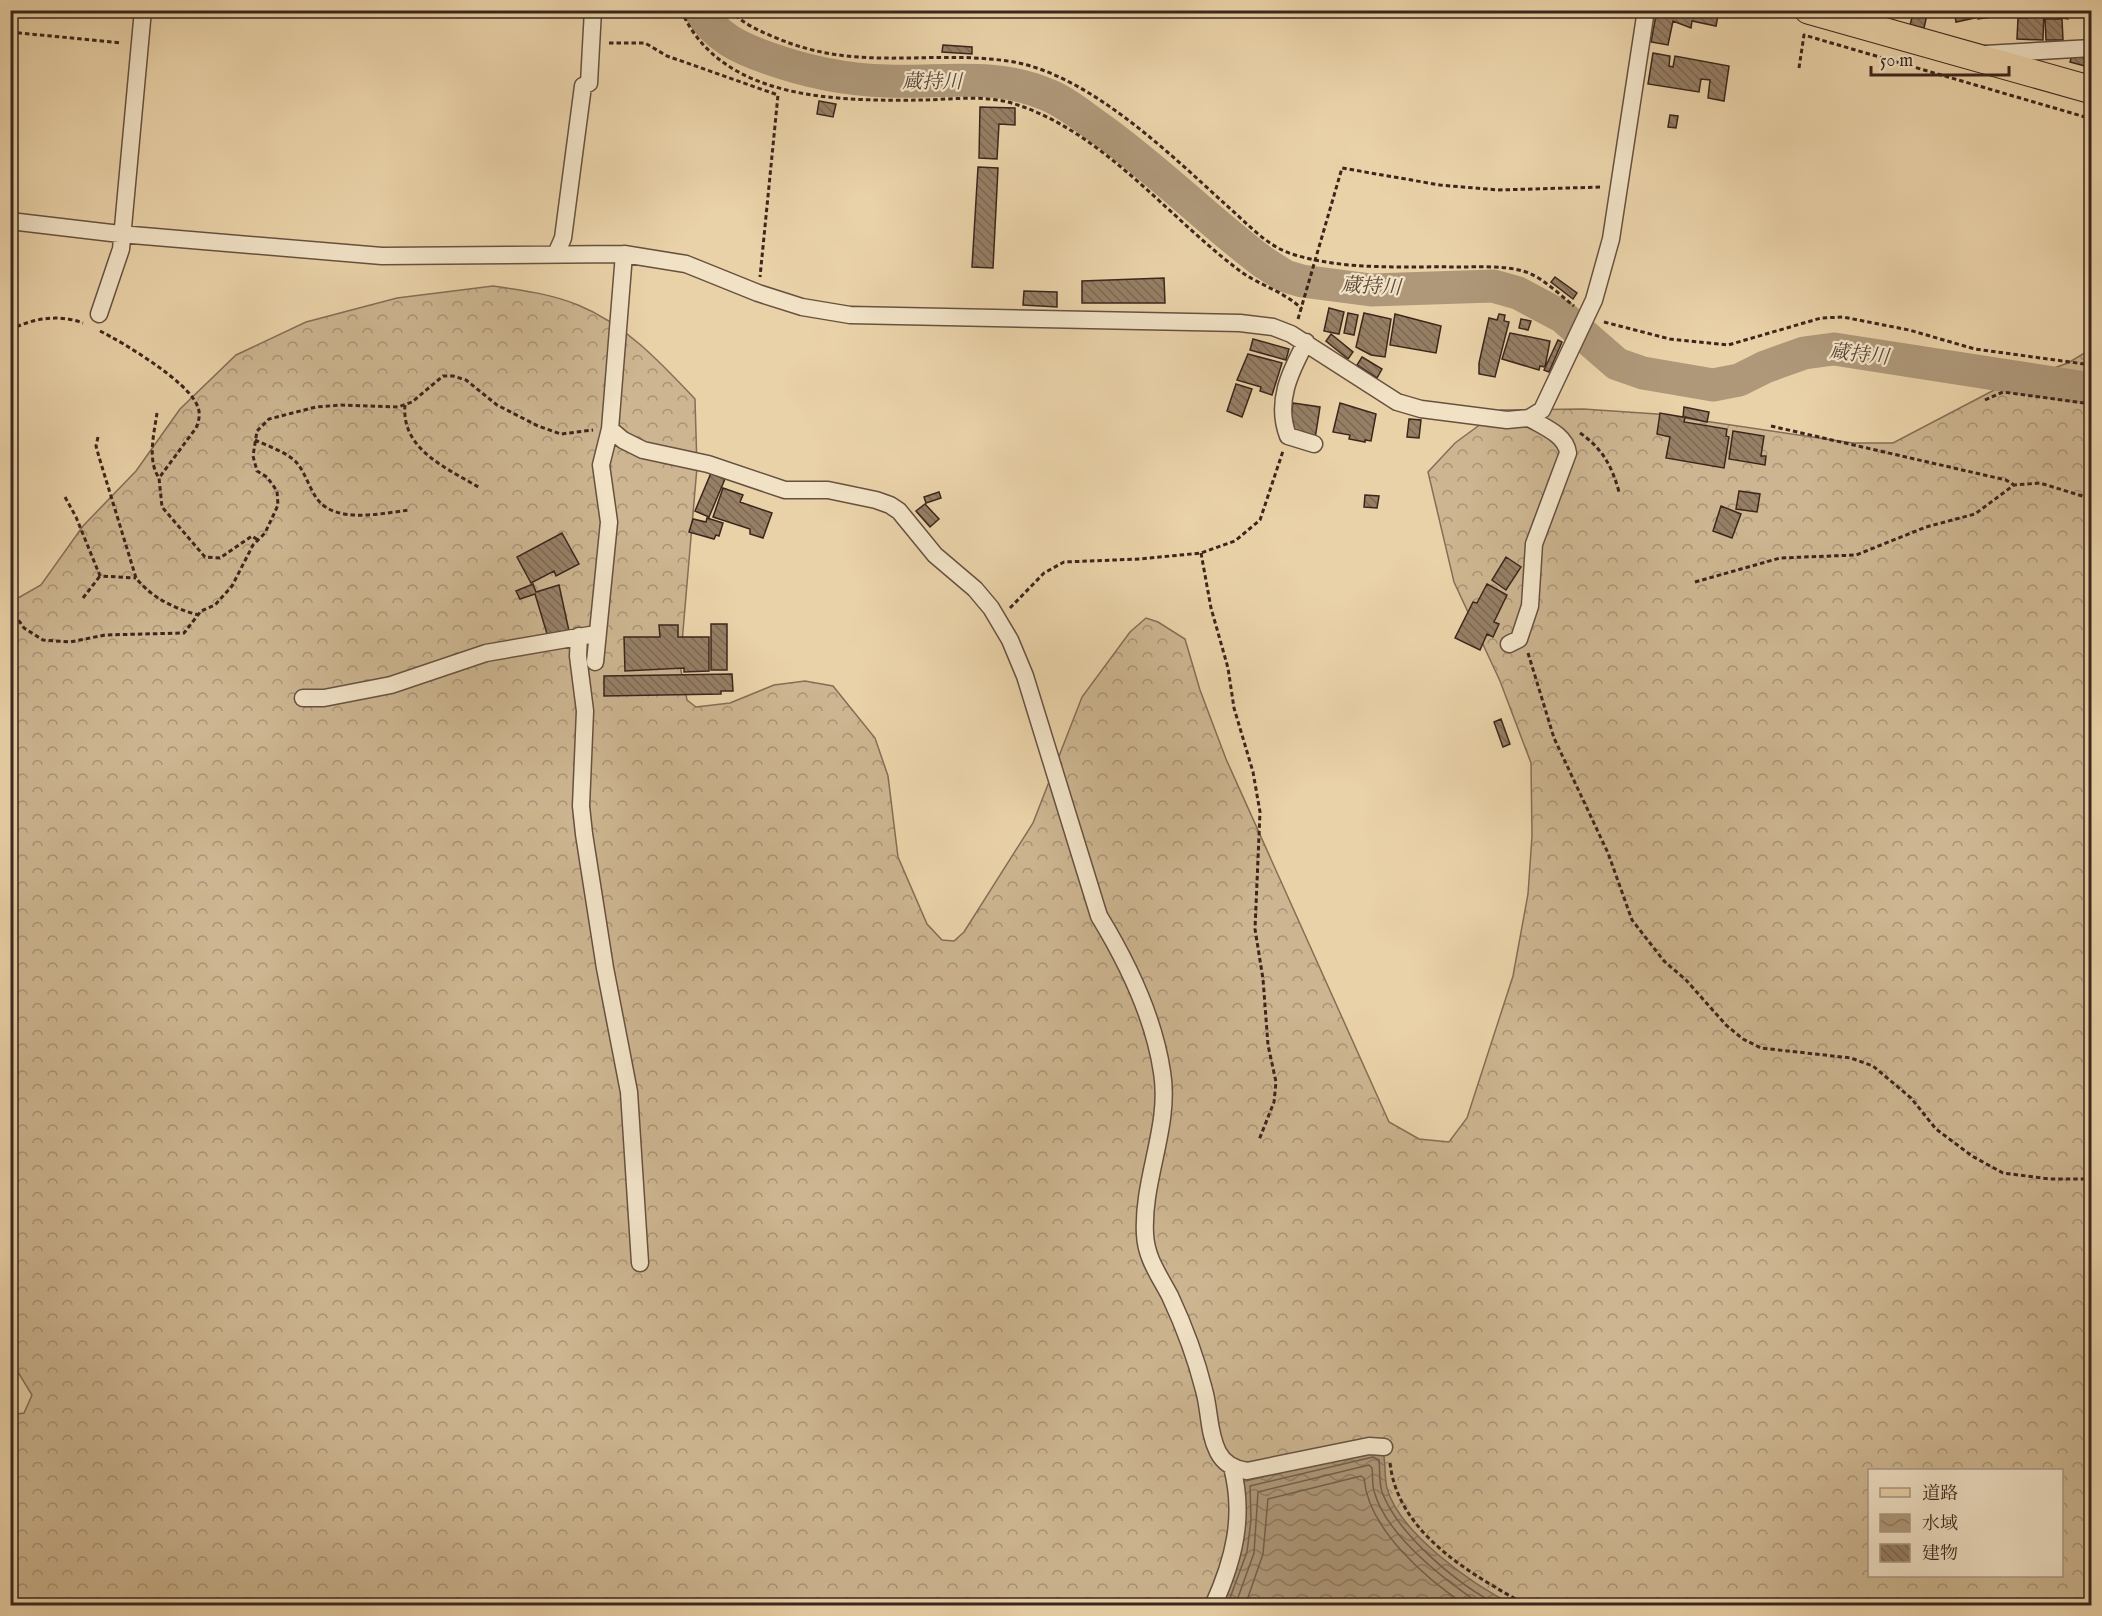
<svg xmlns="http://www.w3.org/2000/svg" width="2102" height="1616" font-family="'IM FELL English','Noto Serif JP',serif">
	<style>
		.forest { fill: url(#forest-crowns); stroke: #846e56; stroke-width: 1.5; fill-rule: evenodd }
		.water { fill: url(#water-waves); stroke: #806a54; stroke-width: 1.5 }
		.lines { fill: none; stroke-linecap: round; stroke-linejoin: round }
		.shore { stroke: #745f4b; stroke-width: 1.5 }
		.river { stroke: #ae9879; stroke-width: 33 }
		.building { fill: url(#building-back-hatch); stroke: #3b261d; stroke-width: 1.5 }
		.minor-casing { stroke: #675140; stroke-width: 19 }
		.primary-casing { stroke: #3b261d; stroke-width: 29 }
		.path { stroke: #3b261d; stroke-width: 3; stroke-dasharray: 4.5 3; stroke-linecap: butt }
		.minor { stroke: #f1e2c6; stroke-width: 16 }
		.primary { stroke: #ead2a8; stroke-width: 27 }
		.labels { text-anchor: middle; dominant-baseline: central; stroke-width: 4.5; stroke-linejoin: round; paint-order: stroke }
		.water-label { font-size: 20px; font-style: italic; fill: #5e4839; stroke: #f1e2c6 }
	</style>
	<defs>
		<pattern id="forest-crowns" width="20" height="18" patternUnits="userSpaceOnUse" patternTransform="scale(1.5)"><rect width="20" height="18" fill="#ccb590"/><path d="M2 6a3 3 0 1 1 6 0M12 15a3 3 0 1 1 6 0" fill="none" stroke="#a79375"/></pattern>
		<pattern id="water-waves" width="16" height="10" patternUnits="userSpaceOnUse" patternTransform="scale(1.5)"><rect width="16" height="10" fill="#ae9879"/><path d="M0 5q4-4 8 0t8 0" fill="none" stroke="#8f7c63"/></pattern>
		<pattern id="building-back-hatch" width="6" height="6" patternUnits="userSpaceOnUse" patternTransform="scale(1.5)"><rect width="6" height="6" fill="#967f65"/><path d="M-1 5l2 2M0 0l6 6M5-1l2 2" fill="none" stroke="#7c6853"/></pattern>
	</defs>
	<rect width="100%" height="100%" fill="#ead2a8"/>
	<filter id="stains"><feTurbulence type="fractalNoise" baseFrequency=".00333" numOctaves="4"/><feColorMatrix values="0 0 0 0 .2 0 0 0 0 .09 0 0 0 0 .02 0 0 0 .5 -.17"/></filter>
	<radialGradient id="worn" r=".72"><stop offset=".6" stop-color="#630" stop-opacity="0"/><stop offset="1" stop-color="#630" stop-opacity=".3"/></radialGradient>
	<path class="forest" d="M493,286C522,290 551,294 578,305C625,324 661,363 695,399L697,467L680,666L687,700L696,707L730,703L774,685L805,681L833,686L875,738L888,776L898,857L927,924L942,940L954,941L964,932L1033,823L1082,697L1130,632L1146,618L1158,622L1185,639L1200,690L1226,759L1389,1122L1419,1139L1449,1142L1467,1118L1513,976L1528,894L1532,836L1531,763L1500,681L1454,582L1428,472L1455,443L1500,410L1583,409L1657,414L1853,443H1893L1998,388L2068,363L2091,349V1605H11L10,1415L24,1413L32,1395L10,1359L11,602L41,585L83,526L136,471L180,409L236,355L306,322L397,298ZM1870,1470H2062V1576H1870Z"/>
	<path class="water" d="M1372,1450L1383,1451C1386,1463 1384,1476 1387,1488C1399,1533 1474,1586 1514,1605L1221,1606L1242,1482Z"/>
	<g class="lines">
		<path class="shore" d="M1227,1606L1247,1552L1251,1520L1250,1486L1373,1457L1379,1460C1380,1470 1379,1482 1382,1492C1398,1535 1459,1586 1500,1606
			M1235,1606L1254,1553L1258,1492L1369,1465L1372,1468C1373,1475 1372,1484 1374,1491C1386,1536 1446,1581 1483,1606
			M1245,1606L1263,1554L1268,1499L1361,1476L1364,1478C1368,1529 1426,1579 1467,1606"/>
		<path class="river" d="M699,10C716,37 739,48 768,58C807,72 845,80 887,81C941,83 997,72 1048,95C1066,102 1082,116 1098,127C1156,168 1206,219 1263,262L1285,276L1302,281L1371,290L1493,286L1518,293L1563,317L1617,364L1643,373L1713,385L1739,380L1765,367L1804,353L1834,349L2092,389"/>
	</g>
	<path class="building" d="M1675,10H1719L1716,26L1692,21L1691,28L1673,21L1668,45L1651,42L1656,15L1673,18Z
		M1914,10H1928L1924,28L1910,25Z
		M1954,10H1973L1975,18L1956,22Z
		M1977,10H2015L2014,14L1978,19Z
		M2029,10H2044L2043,40L2017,39L2018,18H2028Z
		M2048,10H2069L2068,19L2048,16Z
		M2045,19H2062L2063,40H2046Z
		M943,45L972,47V54L942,52Z
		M1653,53L1670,56L1669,66L1673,67L1675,56L1729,66L1724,101L1708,98L1710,80L1701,79L1699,92L1648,84Z
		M2072,55L2092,60V68L2070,62Z
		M819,101L836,104L833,117L817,114Z
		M980,107L1015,108V125L999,124L997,159L979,158Z
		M1670,115L1678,116L1676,128L1668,127Z
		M978,167L998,168L993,268L972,267Z
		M1555,277L1577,293L1573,299L1551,282Z
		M1164,278L1165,303H1082V281Z
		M1024,291L1057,292V307L1023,305Z
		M1329,308L1344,312L1339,334L1324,331Z
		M1348,313L1358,315L1354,335L1344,333Z
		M1364,313L1391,319L1385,357L1371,355L1356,347Z
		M1395,314L1441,326L1436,353L1390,345Z
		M1499,314L1505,315L1504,321L1509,322L1495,377L1479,374V363L1489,318L1497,320Z
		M1521,319L1531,321L1528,330L1519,328Z
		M1510,333L1550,341L1545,367L1540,366L1539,370L1502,359Z
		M1331,334L1353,352L1348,359L1326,341Z
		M1253,339L1289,349L1286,360L1250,350Z
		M1558,340L1562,342L1549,372L1544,370Z
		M1248,354L1282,363L1272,395L1260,391L1261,387L1237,380Z
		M1362,357L1382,369L1377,378L1357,365Z
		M1236,384L1252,389L1242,417L1227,411Z
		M1293,403L1320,407L1315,439L1289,429Z
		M1340,403L1376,414L1371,441L1365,440V442L1349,439L1350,435L1333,432Z
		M1684,407L1709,412L1707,422L1685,417L1684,422L1727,429L1726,436L1729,437L1724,468L1666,458L1670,437L1657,434L1660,413L1683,417Z
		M1409,419L1421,420L1419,438L1407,437Z
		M1733,431L1764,436L1761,456H1766L1765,465L1729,459Z
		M711,473L725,479L709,517L695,511Z
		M723,488L743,495L740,502L772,513L763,538L750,534V529L713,517Z
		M1739,491L1760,494L1757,512L1736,509Z
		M939,492L941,498L926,503L924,497Z
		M1365,495L1379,496L1377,508L1364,507Z
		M925,504L939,519L930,527L916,511Z
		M1721,506L1741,514L1732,538L1713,531Z
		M707,518L723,523L719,536L716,535L714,539L689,532L693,519L706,522Z
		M562,533L579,564L556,576L554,571L531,583L517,557Z
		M1506,557L1521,567L1506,590L1492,580Z
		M533,584L536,592L559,585L569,631L548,637L535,594L520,599L516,591Z
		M1487,584L1507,595L1494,622L1499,624L1493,637L1487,634L1480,650L1455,638L1473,602L1477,603Z
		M711,624H727V670H711Z
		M659,625H678V637H709V671L684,672V668L625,671L624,637H660Z
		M732,674L733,691H721V694L604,696V676Z
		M1501,719L1510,744L1503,747L1494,722Z"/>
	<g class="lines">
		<g class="minor-casing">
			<path id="minor" d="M1985,54L2092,48
				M10,221L120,234L382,256L624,254L686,264L758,293L802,307L850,315L1240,323L1273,327L1291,334L1397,402L1421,409L1507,420L1529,418L1542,410L1594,300L1611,239L1646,10
				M556,254L563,238L583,86L589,83L593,10
				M99,314L121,249L143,10
				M1306,342C1290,372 1275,402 1288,436L1314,444
				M610,429L623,440L643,450L708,464L785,490H828L876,500L890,505L899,511L935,555L975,589L991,608L1010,640L1025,676L1099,916C1127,962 1154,1018 1162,1072C1171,1126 1142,1179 1145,1234C1146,1258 1159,1275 1170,1296C1184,1326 1196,1358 1204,1390C1210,1411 1208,1432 1218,1452C1224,1464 1234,1469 1247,1471L1369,1446L1384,1447
				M579,636L578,656L585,711L581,806L584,834L605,968L629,1092L640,1263
				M1509,644L1519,639L1530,606L1534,544L1568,453C1566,435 1544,427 1529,418
				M595,662L609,522L601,465L610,429L624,254
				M303,698H324L391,685L486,653L590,635
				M1213,1606C1234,1560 1245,1516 1232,1467"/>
		</g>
		<g class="primary-casing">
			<path id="primary" d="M1808,10L2092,90"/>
		</g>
		<path class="path" d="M681,10C721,102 840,101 925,100C954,99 987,95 1015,104C1103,132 1168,217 1240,271C1259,285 1285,292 1302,309
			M730,10C742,23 757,30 774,37C859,74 930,48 1014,62C1090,76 1169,153 1225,204C1245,221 1266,246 1292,254C1345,271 1404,266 1459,267C1481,267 1508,265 1529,273C1545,280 1560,295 1574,306
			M10,32L122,43
			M609,43H645L667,56L778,95L760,277
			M1799,68L1804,35L2092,119
			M1298,319L1342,168L1440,185L1498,190L1603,187
			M1604,322L1670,339L1728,345L1821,318L1843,317L1909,330L1975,349L2092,365
			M10,330C33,318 59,314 83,323
			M100,331C124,343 187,381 197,405C201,413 199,421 196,428L159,478L162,507L205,557L220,558L252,536L258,540
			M1985,400L2003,392L2092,404
			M405,405C401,450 447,468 480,488
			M157,413C154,434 147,460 159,478
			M1771,426L2006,480L2014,485
			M1580,433C1602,448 1612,466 1619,492
			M98,437L96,446L99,457L136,578C152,598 175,609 199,615
			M255,440C268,446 286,452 296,462C308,475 311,499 327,508C350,521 384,513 410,510
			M65,497L76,517L100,576L136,578
			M1201,553L1211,608L1228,668L1234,708L1253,772L1260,812L1255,929L1263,979L1268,1045L1276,1082L1274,1102L1259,1140
			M1695,582L1780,558L1856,555L1926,527L1975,514L2014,485L2040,483L2092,499
			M83,598L100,576
			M10,608L24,628L43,640L70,642L105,635L184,633L201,611L215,605L232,586L253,545L265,533L273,516L278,505L277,491L267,477L257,471L253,456L257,431L269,419L316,407L341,405L398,407L412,402L443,376H453L466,380L497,405L538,426L561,434L593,430
			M1010,608L1044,573L1064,562L1140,559L1201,553L1235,541L1260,520L1283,451
			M1528,653L1554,738L1608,853L1632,920L1664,961L1686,980L1726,1025L1743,1039L1761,1048L1851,1058L1873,1066L1911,1098L1936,1129L1972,1156L2003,1173L2050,1179H2092
			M1390,1463C1398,1534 1471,1574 1528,1606"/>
		<use href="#minor" class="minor"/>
		<use href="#primary" class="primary"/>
	</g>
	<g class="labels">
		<g class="water-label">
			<text x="932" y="82">蔵持川</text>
			<text transform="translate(1371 287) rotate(3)">蔵持川</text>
			<text transform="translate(1859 355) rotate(6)">蔵持川</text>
		</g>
	</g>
	<rect width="2102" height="1616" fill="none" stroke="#ead2a8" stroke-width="36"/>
	<rect x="12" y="12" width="2078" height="1592" fill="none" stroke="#3b261d" stroke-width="3"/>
	<rect x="18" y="18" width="2066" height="1580" fill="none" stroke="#3b261d" stroke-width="1.5"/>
	<rect x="1868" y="1469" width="195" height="108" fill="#f1e2c6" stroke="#a89782" stroke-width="1.5"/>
	<rect x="1880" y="1488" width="30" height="9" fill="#ead2a8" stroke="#a89782" stroke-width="1.5"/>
	<text x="1922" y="1499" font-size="18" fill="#3b261d">道路</text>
	<rect x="1880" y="1514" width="30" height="18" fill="url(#water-waves)" stroke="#a89782" stroke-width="1.5"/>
	<text x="1922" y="1529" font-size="18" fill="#3b261d">水域</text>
	<rect x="1880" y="1544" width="30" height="18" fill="url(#building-back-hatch)" stroke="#a89782" stroke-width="1.5"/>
	<text x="1922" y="1559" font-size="18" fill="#3b261d">建物</text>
	<path d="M1871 66v9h138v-9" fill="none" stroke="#3b261d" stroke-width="3"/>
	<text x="1880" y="66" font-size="18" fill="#3b261d" stroke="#f1e2c6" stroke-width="4.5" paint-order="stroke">50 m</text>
	<rect width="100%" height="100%" filter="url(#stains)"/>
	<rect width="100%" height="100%" fill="url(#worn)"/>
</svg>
